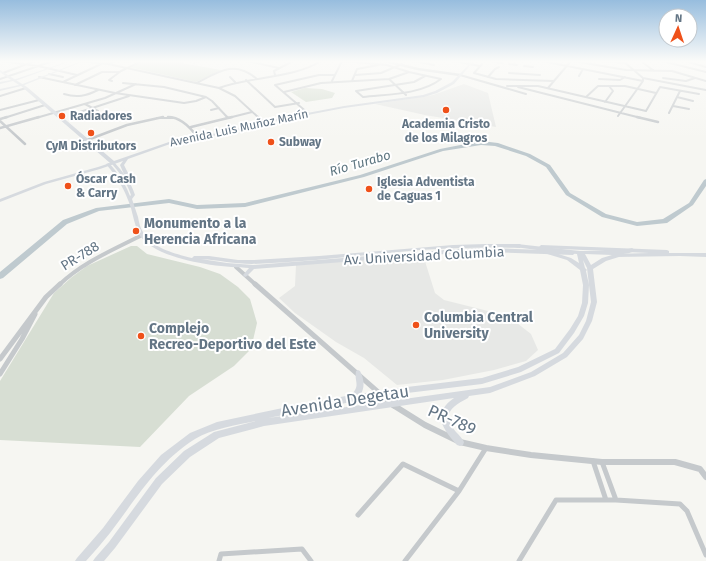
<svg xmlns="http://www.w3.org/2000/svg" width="706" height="561" font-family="'Fira Sans',sans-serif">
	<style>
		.built { fill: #e7e8e6 }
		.green { fill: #d7ded3 }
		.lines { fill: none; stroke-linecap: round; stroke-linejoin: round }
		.river { fill: #bfcacf; fill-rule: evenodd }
		.minor-far2 { stroke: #c5c9cc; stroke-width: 2 }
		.minor-far1 { stroke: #c5c9cc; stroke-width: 2.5 }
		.minor { stroke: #c5c9cc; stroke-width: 5 }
		.tertiary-far3 { stroke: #c5c9cc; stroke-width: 2.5 }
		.tertiary-far2 { stroke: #c5c9cc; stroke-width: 4 }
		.tertiary-far1 { stroke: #c5c9cc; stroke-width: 5 }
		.tertiary { stroke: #c5c9cc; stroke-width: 6 }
		.secondary { fill: #d6dadf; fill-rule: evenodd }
		.primary { fill: #d6dadf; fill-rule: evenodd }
		.poi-dot { fill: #ef511a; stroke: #fff; stroke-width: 1.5 }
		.labels { text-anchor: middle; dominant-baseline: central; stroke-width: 4; stroke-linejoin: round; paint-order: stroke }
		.far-poi-label { font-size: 12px; font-weight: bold; fill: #637585; stroke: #fff; text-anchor: start }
		.far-street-label { font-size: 12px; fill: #637585; stroke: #fff }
		.far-water-label { font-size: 13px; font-style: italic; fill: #5f7782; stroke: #fff }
		.poi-label { font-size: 14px; font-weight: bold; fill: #637585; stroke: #fff; text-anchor: start }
		.street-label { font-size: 14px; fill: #637585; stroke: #fff }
		.near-street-label { font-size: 17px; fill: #637585; stroke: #fff }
	</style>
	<rect width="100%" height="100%" fill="#f6f6f2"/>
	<path class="built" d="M464,84L488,93L496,127L425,115L375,104L433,95Z
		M423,255L435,293L444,300L508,316L531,334L538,350L526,361L494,370L443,380L397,385L364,358L336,342L295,313L279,298L295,286L296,265Z"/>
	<path class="green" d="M143,61H170L221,70L196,82L129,67Z
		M305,88L322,89L335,93L332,98L306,102L291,92Z
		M131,246H137L147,254L200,267L220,274L238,287L250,299L257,323L251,349L234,366L189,396L140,447L0,440V381L54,293L72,277L87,266Z"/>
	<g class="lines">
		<path class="river" d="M481,141L498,143L530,154L550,165L570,193L606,214L637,222L663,219L689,203L704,180L706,179V186L693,205L667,223L637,226L602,217L566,195L546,167L526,156L495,146L481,145L443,151L364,177L245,207L197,209L169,203L99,211L67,224L3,278L0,279V272L63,220L96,208L169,199L197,205L245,203L360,175L440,149Z"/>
		<path class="minor-far2" d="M1,61L38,66L77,75
			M79,61L108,64L219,88L235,96L259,118
			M123,61L131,62
			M247,61L279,68
			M344,61L387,65L409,72L441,79
			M414,61L434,65
			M454,61L480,66
			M542,61L643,81
			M573,61L626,70L672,71L706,81
			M603,61L626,63
			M641,61L654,71
			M662,61L706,72
			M685,61L706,67
			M495,62L503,63
			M194,63L196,61
			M108,64L116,61
			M482,64L474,73L496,79L554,81
			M509,64L517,65
			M524,66L533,67
			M3,73L35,61
			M509,73L540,75
			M49,74L63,77
			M275,75L274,71L293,61
			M355,75L381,73L402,64
			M460,75L526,94
			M425,76L414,82L356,91L363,97C388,94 420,95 441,79
			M579,76L583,69
			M39,77L115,93L184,103L196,101L206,97
			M230,77L235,82
			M488,77L495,69L499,67
			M643,78L706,90
			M663,78L686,81L695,78
			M0,79L53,61
			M389,79L406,95
			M599,79L620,80L625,77
			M246,80L275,107L299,103
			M112,81L109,80L121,71L142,61
			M332,81L342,61
			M352,81L357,69L378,65
			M63,82L101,64
			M123,83L164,87L206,97L212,101L228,118
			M197,83C219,71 235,60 257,79
			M75,85L102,72H119
			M507,86H538L646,111L660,87L699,94
			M518,87L641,118
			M219,88C251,76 292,79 321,61
			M548,88L571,61
			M284,92L321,83L389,79L409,72
			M64,94C77,98 86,96 98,90
			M0,96L26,88
			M586,97L598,86H625L656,93
			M677,97L693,101
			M605,102L613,91L609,86
			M85,104L98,111
			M673,106L689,109
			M0,110L39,100
			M211,110L219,108
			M80,112L129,96
			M669,113L680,91
			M309,114L275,85L319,75H334
			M618,116L643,81V78L623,61
			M4,118L45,105
			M36,118L105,98L136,84
			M157,118H174
			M228,118L252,112"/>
		<path class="minor-far1" d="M168,117C181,117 191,128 198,138
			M227,117L228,118
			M258,117L265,123
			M637,117L658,122
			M0,119L7,117
			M0,121L25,144
			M191,127L232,117
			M0,128L39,117
			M82,142L127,125L163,117"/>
		<path class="minor" d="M593,461L606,500
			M602,462L616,500
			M358,515L403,464L459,491
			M219,561L221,554L302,549L311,561
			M405,561L459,491L486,448
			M519,561L556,500H616L680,504L687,511L706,555"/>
		<path class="tertiary-far3" d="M385,61L418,69L460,75"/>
		<path class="tertiary-far2" d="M236,267L256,285
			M59,285C83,262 113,250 142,235"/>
		<path class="tertiary-far1" d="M255,284L394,406
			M0,359L46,297L60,284
			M0,374L22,339L35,314"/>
		<path class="tertiary" d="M393,405L425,425L460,442L486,448L531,455L602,462H675L700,469L706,477"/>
		<path class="secondary" d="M69,61H71L15,81L13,80Z
			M82,61H84L22,86L20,85Z
			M112,162H114C123,172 131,182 135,195L132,199C134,205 136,211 138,217C139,222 140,228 143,232C151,248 176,254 192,258L194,256H209L238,260H252L319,256L453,245L486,244H520L522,246L520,248C486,247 453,248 419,250C364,255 308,262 252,264C235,264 218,260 201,259L227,263L253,265L458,249L487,248L573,251L575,253L573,255L487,252L458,253L254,269L247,276L245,277L243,275L249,268C219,267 155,261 138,233C135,225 133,216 131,208C125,190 118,178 106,164L109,163C118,173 125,183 130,196L131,195C127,183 120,173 112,164Z
			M541,245L667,250L669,251V253H706V257L680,256L615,257L613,255V254L649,253L539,248V247Z"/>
		<path class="primary" d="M472,61H474L454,84L437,93L424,97L344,108L276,121L233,132L170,144L128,159L124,165L129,175L128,179H126C124,174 122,170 120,165L123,161L100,169L46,184L0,202V199L44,182L98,167L110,163L21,86L0,91V89L19,85L13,81L0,84V82L11,80L0,72V70L27,87L114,161L169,142L233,130L276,119L344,106L423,95L435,91L452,82Z
			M517,244L580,251H620L632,248L635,250C632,253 626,254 622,254V256L606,261L593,269L597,302L592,321L583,339L567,357L535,376L490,393L469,396L468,398C451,407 441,414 456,432C459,435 462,438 464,442L463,445L460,446L457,445C443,429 431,414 454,398L264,426L219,438L190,457L162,484L115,548L104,561H93L95,558L109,542L156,478L184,451L214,432L256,421C237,425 211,429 195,439C157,463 136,499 110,533C102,543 94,552 86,561H75L77,558L103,528L138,481L161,455L190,433L217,422L278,409L351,395C361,385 354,382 356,371L358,370L360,371C364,379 365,386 361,394L382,390L482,378L518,367L555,349L570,329L578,316L582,303L583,285L580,270L567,260L544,253L543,252L544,251L515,247L514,246L515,245ZM549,251L577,254L579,263L571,258ZM585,254L612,255L602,258L591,265ZM583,260L587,268L591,302L586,321L579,335L563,353L531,372L490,387L268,418L382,396L482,384L521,372L559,353L574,333L584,316L588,303L589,285L586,271L587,270L585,268Z"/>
	</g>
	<linearGradient id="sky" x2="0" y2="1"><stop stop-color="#97bdde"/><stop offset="0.44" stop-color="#fbfbf9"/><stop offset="1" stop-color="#fbfbf9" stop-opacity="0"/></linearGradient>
	<rect width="706" height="139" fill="url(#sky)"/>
	<g class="poi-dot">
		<circle cx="446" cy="110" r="4"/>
		<circle cx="62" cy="116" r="4"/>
		<circle cx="91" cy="133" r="4"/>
		<circle cx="271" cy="142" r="4"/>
		<circle cx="68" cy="186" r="4"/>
		<circle cx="369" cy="189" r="4"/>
		<circle cx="136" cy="231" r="4"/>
		<circle cx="416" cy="325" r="4"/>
		<circle cx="141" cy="336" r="4"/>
	</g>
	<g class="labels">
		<g class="far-poi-label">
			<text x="70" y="116">Radiadores</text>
			<text x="446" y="124" text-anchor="middle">Academia Cristo<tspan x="446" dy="14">de los Milagros</tspan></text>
			<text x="279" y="142">Subway</text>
			<text x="91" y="146" text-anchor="middle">CyM Distributors</text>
			<text x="76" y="179">Óscar Cash<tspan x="76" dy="14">&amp; Carry</tspan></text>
			<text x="377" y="182">Iglesia Adventista<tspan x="377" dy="14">de Caguas 1</tspan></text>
		</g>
		<g class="far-street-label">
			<text transform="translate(239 128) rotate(-12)">Avenida Luis Muñoz Marín</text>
		</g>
		<g class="far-water-label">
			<text transform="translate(360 163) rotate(-16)">Río Turabo</text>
		</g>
		<g class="poi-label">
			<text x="144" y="223">Monumento a la<tspan x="144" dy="16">Herencia Africana</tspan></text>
			<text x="424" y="317">Columbia Central<tspan x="424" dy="16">University</tspan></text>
			<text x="149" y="328">Complejo<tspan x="149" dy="16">Recreo-Deportivo del Este</tspan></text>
		</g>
		<g class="street-label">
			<text transform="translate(80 256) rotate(-32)">PR-788</text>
			<text transform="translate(424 256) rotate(-3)">Av. Universidad Columbia</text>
		</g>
		<g class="near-street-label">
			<text transform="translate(345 401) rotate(-9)">Avenida Degetau</text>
			<text transform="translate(452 420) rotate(24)">PR-789</text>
		</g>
	</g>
	<g transform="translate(678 28) rotate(3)"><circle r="19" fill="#ffffff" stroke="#c1c8ce"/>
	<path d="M0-3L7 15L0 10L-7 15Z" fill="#ef511a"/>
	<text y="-6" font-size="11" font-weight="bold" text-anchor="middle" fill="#637585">N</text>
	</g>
</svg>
